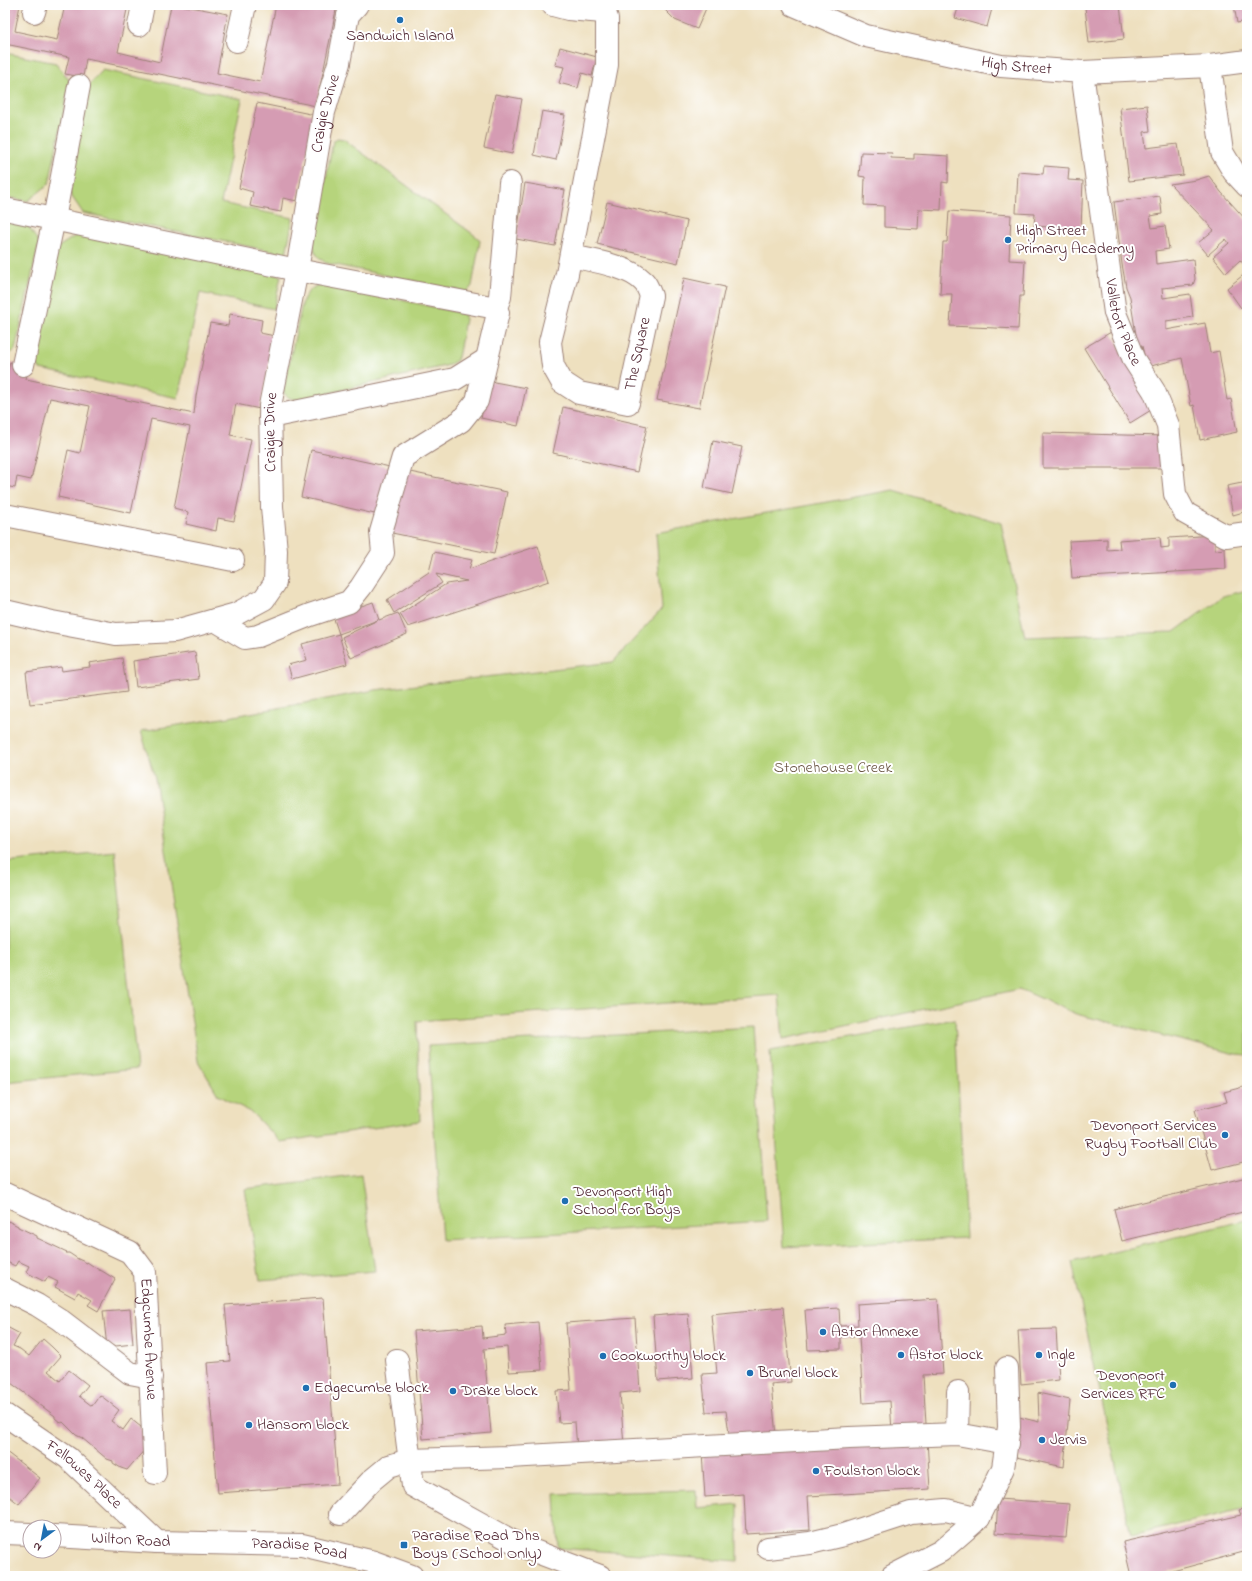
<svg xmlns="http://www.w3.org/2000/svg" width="1252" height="1581" font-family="'Indie Flower',sans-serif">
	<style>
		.green { fill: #b6d47b; stroke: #807a53 }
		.building { fill: #d59cb3 }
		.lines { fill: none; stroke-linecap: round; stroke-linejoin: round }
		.minor-casing { stroke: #9c8075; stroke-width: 24 }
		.minor { stroke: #fff; stroke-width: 22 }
		.poi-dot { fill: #1f6fb2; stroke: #fff; stroke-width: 1.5 }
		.labels { text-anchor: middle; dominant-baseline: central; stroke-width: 4; stroke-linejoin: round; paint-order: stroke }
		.poi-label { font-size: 16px; fill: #4a1f2b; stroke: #fff; text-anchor: start }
		.street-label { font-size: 16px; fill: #4a1f2b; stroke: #fff }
		.park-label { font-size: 16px; fill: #6a5543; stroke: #fff }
	</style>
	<rect width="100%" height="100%" fill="#fff"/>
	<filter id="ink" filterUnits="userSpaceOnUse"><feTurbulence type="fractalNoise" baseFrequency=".025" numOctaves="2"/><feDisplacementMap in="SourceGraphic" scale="8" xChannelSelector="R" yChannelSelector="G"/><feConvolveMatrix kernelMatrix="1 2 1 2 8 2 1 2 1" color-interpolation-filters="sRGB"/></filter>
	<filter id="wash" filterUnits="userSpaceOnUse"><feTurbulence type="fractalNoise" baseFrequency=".012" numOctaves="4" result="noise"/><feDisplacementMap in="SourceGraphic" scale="16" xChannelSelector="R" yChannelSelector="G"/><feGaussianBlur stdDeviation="0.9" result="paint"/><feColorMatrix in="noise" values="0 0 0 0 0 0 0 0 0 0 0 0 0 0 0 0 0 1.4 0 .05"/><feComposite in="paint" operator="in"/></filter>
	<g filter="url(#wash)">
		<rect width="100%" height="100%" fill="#eee0bf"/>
		<path class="green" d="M5,53L56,63L70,81L49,184L28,201L5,197Z
			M103,70L242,99L221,203L293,218L286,254L83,213L66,188L89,85Z
			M337,138L344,139L350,144L477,237L480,241L472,286L467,292L326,263C317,257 312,251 314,239L333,142Z
			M5,217L25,221L39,243L15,350L5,357Z
			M80,233L281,276L274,309L200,293L178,398L40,369L33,357L55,249Z
			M323,283L465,314V319L459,353L457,360L449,365L299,400C292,399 286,398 283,391L303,300C308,291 312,287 323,283Z
			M893,490L1001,523L1025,637L1174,632L1223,596L1247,590V1055L1236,1054L1076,1014L1020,989L783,1039L779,995L417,1021L420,1121L280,1142L251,1112L218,1095L198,1061L155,778L141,731L229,717L375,690L613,662L662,609L656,533Z
			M115,851L137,1069L5,1082V862Z
			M955,1019L966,1238L784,1247L770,1051Z
			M753,1027L767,1221L442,1240L428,1046Z
			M361,1174L375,1271L260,1280L245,1189Z
			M1247,1220V1508L1131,1536L1072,1262Z
			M696,1490L697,1508L738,1504V1561L558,1548L555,1494Z"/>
		<g id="blocks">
			<path class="building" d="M5,5H20L15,31L57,40L65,5H128L118,52L160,62L171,5H180L228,14L217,73L260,82L276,5H334L333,9L336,10L316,106L86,59L83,77L65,74L69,57L5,44Z
				M660,5H705L707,6L697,29L675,20Z
				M959,5H993L987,27L955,18Z
				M1080,5H1120L1124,39L1089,43L1085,7Z
				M1234,5H1247V21L1237,23Z
				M560,47L597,57L592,76L582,73L578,88L559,83L564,67L555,65Z
				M495,94L522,99L512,154L484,148Z
				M257,103L315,115L297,201L283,198L281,212L250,206L253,192L239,188Z
				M1147,105L1150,131L1144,132L1146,148L1178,144L1183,175L1129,181L1120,108Z
				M542,111L565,115L556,160L534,155Z
				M861,152L892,153L891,158L914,159V154L949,156L948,183L942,182L941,210L919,209L918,229L884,227V206L864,205L865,177L859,176Z
				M1044,166L1069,168L1068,180L1083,181L1081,229L1034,226L1035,214L1016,213L1018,172L1043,174Z
				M1209,176L1221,192L1247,221V268L1240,260L1226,273L1213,257L1229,243L1226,239L1208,255L1198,243L1214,230L1170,184L1196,180Z
				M525,183L565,190L555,246L516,239Z
				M1160,196L1162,214L1150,216L1152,228L1165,226L1169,249L1155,251L1156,264L1193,259L1195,279L1193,285L1162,288L1163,298L1190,294L1193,317L1166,321V330L1205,323L1210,353L1219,351L1227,400L1231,399L1237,432L1200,440L1194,405L1191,406L1182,358L1147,367L1142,346L1138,347L1130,297L1126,287L1122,264L1114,202Z
				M607,202L687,221L678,263L597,244Z
				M949,211L1011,215L1009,260L1025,261L1023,296H1020L1018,329L950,326L952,294H940L943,242H947Z
				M1247,272V303L1241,308L1227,288Z
				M684,278L725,287L699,408L657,400Z
				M230,314L262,320L260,333L275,336L260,409L236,404L230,435L251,439L234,521L218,518L216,531L186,524L188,512L174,508L190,427L151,419L131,513L58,497L68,450L80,453L90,406L50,398L31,480L17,477L15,488L5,486V374H7L10,362L29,366L26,379L194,414L196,396L210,323L228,326Z
				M1111,332L1156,407L1130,423L1084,348Z
				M489,381L526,388L518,426L481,418Z
				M563,407L647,426L637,472L553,453Z
				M1043,433L1165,436L1167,468H1043Z
				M713,441L742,447L732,494L704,488Z
				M311,450L390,467L379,515L301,497Z
				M405,471L507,492L494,554L392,533Z
				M1247,482V511L1233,515L1227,486Z
				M1215,535V550L1225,549L1226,569L1072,578L1069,541L1107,539V550L1120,549L1119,540L1160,537L1161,548L1169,547V538Z
				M538,546L549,581L408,627L400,614L446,584L467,581L436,574L442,583L394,613L387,600L429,572L434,552L472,560L469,569Z
				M373,602L379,620L398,613L407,634L351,658L342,637L378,620L339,634L333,616Z
				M339,634L347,664L292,679L288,665L307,660L302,644Z
				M195,652L199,679L136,687L133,661Z
				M122,658L127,692L30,704L26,672L61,667L62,671L90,667L89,663Z
				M1247,1086V1161L1212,1170L1195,1110L1227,1102L1224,1092Z
				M1247,1177V1211L1122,1241L1114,1209Z
				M5,1221L8,1222V1221L18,1226V1227L37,1236V1238L67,1252L66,1253H69L78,1259L87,1263V1262L99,1270L102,1271L115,1279L98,1311L88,1305L92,1300L78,1292L75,1298L55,1287L58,1282L48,1277L45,1282L26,1272L29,1266L18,1261L15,1266L5,1261Z
				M323,1298L338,1484L218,1493L207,1363L230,1361L225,1305Z
				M938,1299L943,1374L923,1375L930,1489L808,1496L810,1530L746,1534L744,1494L705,1497L702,1453L892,1431L890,1401L863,1403L859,1336L841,1337V1349L808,1350L805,1310L839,1308L840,1326L858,1325L857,1304Z
				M783,1307L791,1382L771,1384L776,1436L730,1441L726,1411L706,1412L702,1374L717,1373L711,1314Z
				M130,1309L133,1344L107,1347L103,1311Z
				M688,1313L693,1378L658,1381L653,1316Z
				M635,1318L640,1391L620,1393L624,1446L577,1449L575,1422L559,1423L556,1391L571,1390L566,1323Z
				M538,1322L542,1370L509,1372L507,1347L484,1349L491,1433L423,1439L414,1331L482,1326L483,1338L506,1335L505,1325Z
				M5,1326L20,1334L13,1346L20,1349L29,1356L43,1339L52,1347L61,1356L48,1371L60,1381L69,1370L88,1385L79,1396L92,1406L100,1395L119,1410L111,1421L123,1430L131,1419L141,1427L146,1448L127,1470L121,1468L113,1463V1461L107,1459L82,1438L76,1435L63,1422L61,1423L55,1418V1416L7,1380L5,1377Z
				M1056,1329L1059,1380L1021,1384L1018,1330Z
				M1038,1393L1070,1400L1064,1467L1016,1457L1019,1417L1039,1422Z
				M5,1451L40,1478L19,1504L5,1493Z
				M998,1499L1069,1504L1066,1538L996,1533Z
				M1247,1508V1551L1154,1576H1131L1123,1542L1241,1515L1239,1510Z"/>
		</g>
	</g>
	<g filter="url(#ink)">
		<use href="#blocks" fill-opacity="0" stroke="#9c8075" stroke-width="1"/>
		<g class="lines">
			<g class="minor-casing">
				<g id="minor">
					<path d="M553,5L568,9L603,12L608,5"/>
					<path id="s1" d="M794,5L866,36L1001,66L1082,72L1210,66L1247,61"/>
					<path d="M34,12L36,5"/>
					<path d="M139,25L143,5"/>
					<path d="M237,41L245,5"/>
					<path d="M1210,66L1222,152L1234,172L1247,186"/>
					<path id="s2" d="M1082,72L1115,313L1134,360L1154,391L1168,425L1175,494L1185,513L1226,536L1247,533"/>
					<path d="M5,209L297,270L491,307L498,313L477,401L461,421L403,457L381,532L383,553L361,587L349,602L310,615L258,636L245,638L215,620"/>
					<path d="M571,256C592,261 628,265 644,282C647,285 649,291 651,296L628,403L579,393L562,382L553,366L550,342L567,274L607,65V18L603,12"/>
					<path d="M495,310L500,297L510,183"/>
					<path d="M23,365L54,219L79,86"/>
					<path d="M270,417L455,379L487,359"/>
					<path d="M5,515L233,560"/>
					<path id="s3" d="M5,611L52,622L116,634L175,631L236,614L264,599L275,583L276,551L272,507L270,406L297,270L324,112L339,63L348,15L357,5"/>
					<path id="s4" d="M5,1194L130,1252L145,1272L155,1473"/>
					<path d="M5,1289L37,1305L59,1319L130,1373L151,1377"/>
					<path d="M397,1360L413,1486L521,1546L600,1576"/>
					<path id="s5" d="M5,1415L68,1458L157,1542"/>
					<path d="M957,1434L958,1392"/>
					<path d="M340,1514L372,1480L389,1466L409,1460L509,1457L849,1438L957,1434L1007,1443"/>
					<path d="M5,1533L30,1534"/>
					<path id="s6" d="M54,1536L157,1542L302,1545L374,1562L412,1576"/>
					<path d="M768,1548L810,1543L843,1535L911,1513L946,1510L979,1518"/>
					<path d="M892,1576L941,1551L979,1518L1003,1468L1009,1427L1007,1368"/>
				</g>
			</g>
			<use href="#minor" class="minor"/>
		</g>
	</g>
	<g class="poi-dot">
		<circle cx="400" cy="20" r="4"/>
		<circle cx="1008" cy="240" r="4"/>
		<circle cx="1225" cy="1135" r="4"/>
		<circle cx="565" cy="1201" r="4"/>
		<circle cx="823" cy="1332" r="4"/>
		<circle cx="901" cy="1355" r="4"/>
		<circle cx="1039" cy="1355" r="4"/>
		<circle cx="603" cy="1356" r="4"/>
		<circle cx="750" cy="1373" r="4"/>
		<circle cx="1173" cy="1385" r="4"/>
		<circle cx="306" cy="1388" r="4"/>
		<circle cx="453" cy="1391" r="4"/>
		<circle cx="249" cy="1425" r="4"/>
		<circle cx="1042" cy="1440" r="4"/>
		<circle cx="816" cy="1471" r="4"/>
		<rect x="400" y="1541" width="8" height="8" rx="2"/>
	</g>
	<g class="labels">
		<g class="poi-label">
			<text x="400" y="36" text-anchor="middle">Sandwich Island</text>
			<text x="1016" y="231">High Street<tspan x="1016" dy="18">Primary Academy</tspan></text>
			<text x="1217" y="1126" text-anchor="end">Devonport Services<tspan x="1217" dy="18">Rugby Football Club</tspan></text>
			<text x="573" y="1192">Devonport High<tspan x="573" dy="18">School for Boys</tspan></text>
			<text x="831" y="1332">Astor Annexe</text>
			<text x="909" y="1355">Astor block</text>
			<text x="1047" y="1355">Ingle</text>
			<text x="611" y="1356">Cookworthy block</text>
			<text x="758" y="1373">Brunel block</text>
			<text x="1165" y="1376" text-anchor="end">Devonport<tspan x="1165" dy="18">Services RFC</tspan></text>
			<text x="314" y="1388">Edgecumbe block</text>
			<text x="461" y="1391">Drake block</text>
			<text x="257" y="1425">Hansom block</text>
			<text x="1050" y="1440">Jervis</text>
			<text x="824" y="1471">Foulston block</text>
			<text x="412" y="1536">Paradise Road Dhs<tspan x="412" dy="18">Boys (School Only)</tspan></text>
		</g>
		<g class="street-label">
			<text stroke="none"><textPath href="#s1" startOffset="232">High Street</textPath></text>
			<text stroke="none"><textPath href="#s3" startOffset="762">Craigie Drive</textPath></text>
			<text stroke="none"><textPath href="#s2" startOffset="254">Valletort Place</textPath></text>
			<text transform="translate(638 354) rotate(-78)">The Square</text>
			<text stroke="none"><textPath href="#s3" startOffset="438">Craigie Drive</textPath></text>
			<text stroke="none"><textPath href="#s4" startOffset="230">Edgcumbe Avenue</textPath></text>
			<text stroke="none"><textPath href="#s5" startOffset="99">Fellowes Place</textPath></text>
			<text stroke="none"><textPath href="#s6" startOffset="77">Wilton Road</textPath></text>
			<text stroke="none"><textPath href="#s6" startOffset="246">Paradise Road</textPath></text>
		</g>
		<g class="park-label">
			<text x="833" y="768">Stonehouse Creek</text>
		</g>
	</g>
	<rect width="1252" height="1581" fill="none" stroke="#fff" stroke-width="20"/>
	<g transform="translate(42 1539) rotate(212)"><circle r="19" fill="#ffffff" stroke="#b7a5aa"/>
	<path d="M0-3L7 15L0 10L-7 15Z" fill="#1f6fb2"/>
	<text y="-6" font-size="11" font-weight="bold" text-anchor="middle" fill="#4a1f2b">N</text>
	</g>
</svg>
